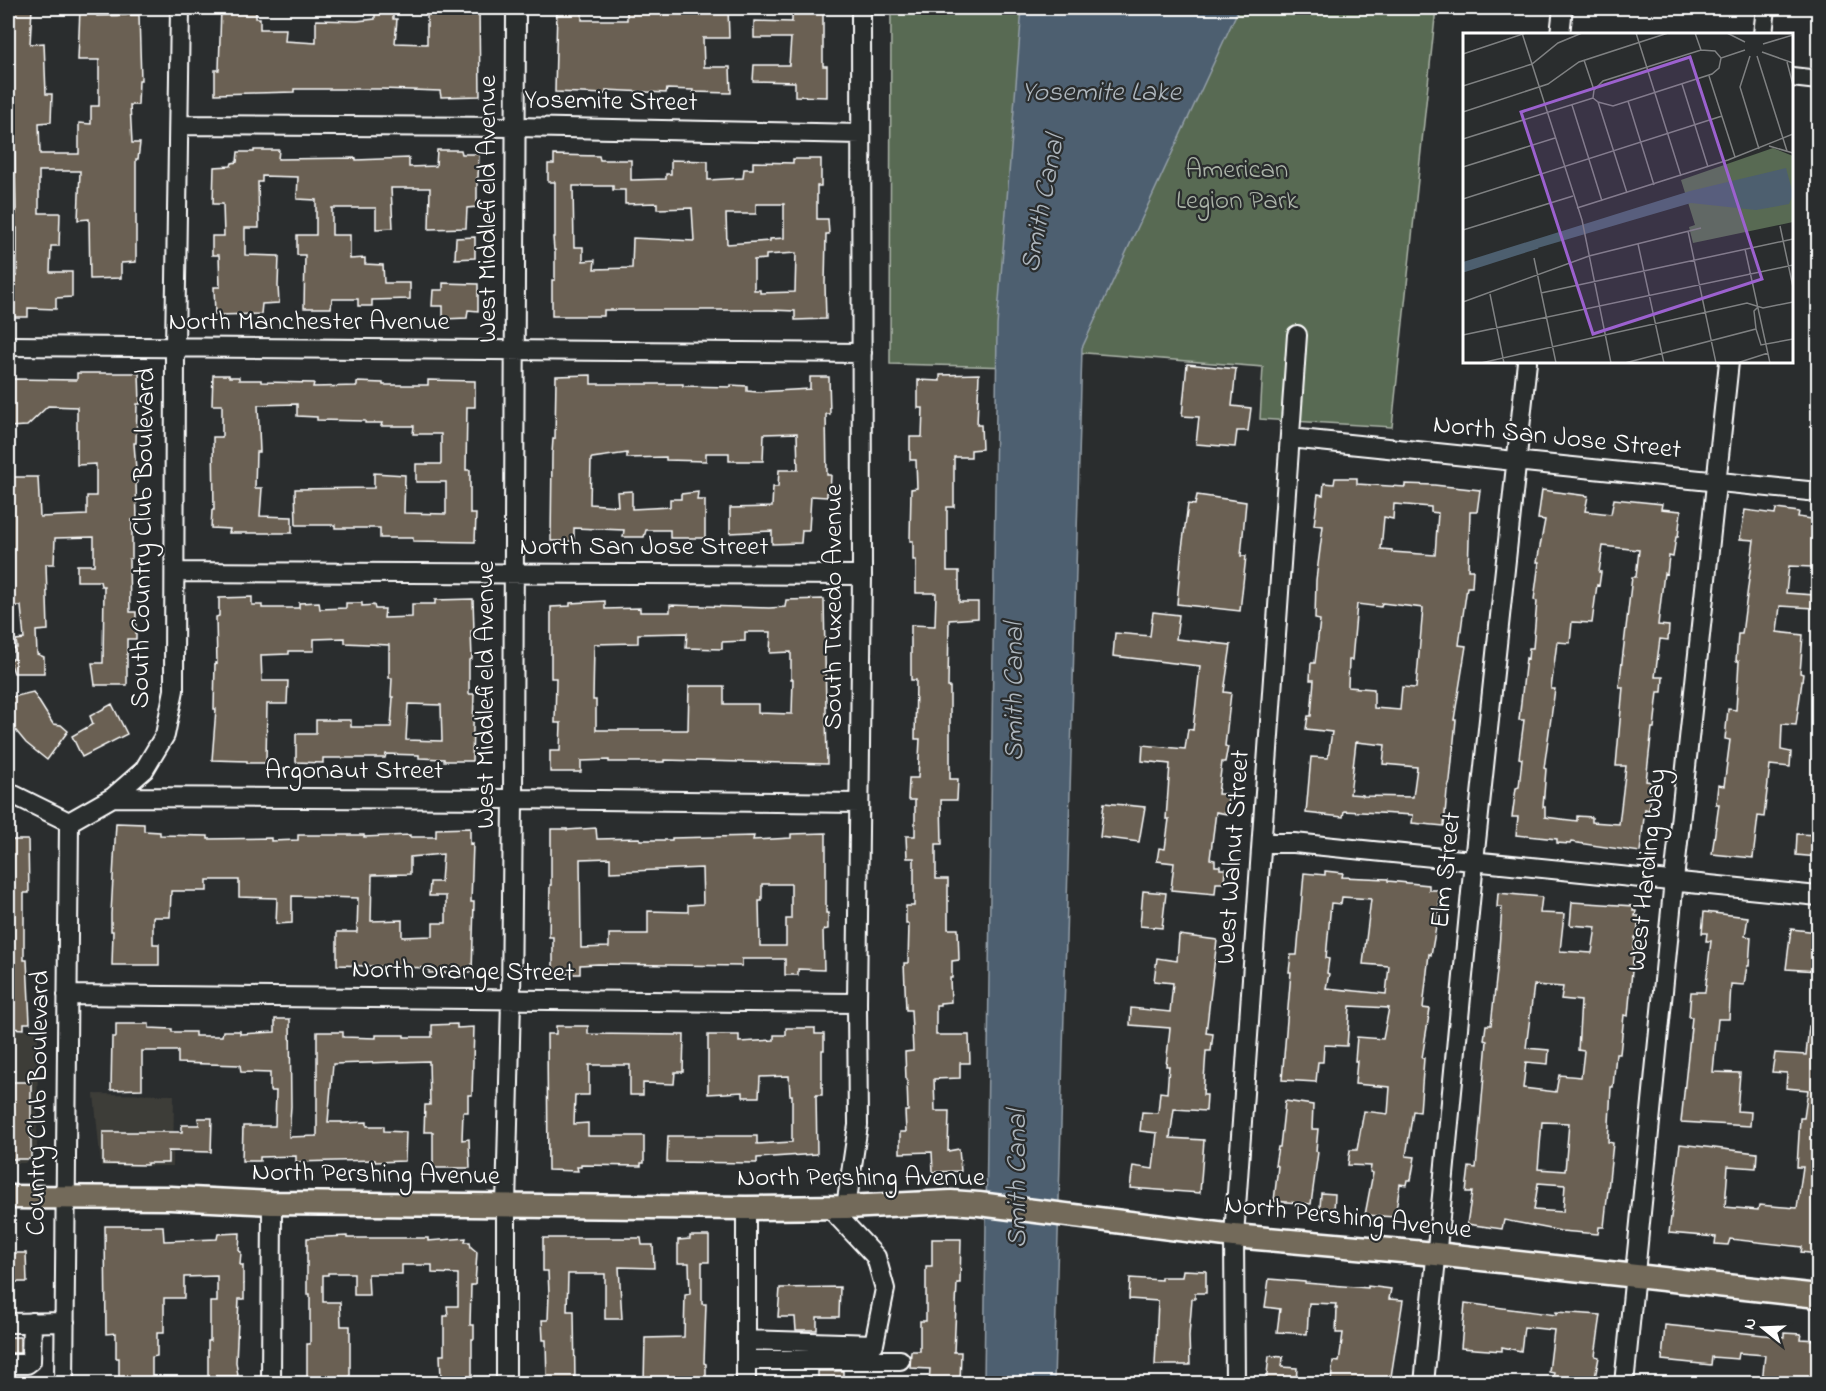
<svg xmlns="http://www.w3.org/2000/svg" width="1826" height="1391" font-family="'Indie Flower',sans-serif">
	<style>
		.built { fill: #3d3d39 }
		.green { fill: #586a53; stroke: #acb4a9; stroke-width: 1.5 }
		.water { fill: #4d5f6f; stroke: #949fa9; stroke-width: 1.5 }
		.building { fill: #6a6152; stroke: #fff; stroke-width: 1.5; fill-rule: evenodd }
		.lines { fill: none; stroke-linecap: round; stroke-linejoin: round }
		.minor-casing { stroke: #fff; stroke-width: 22 }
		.major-casing { stroke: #fff; stroke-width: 27 }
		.minor { stroke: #2a2d2e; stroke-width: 18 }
		.major { stroke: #736b5a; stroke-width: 22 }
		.labels { text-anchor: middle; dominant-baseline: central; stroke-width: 4.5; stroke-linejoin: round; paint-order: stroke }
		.street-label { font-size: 27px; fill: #fff; stroke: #2a2d2e }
		.park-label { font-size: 27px; fill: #acb4a9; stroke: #2a2d2e }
		.water-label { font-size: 28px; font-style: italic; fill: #afb7be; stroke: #2a2d2e }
		.inset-river { fill: none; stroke: #4d5f6f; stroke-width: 3 }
		.inset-road { fill: none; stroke: #7f8182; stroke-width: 1.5 }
		.view { fill: #9c61cf; fill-opacity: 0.15; stroke: #9c61cf; stroke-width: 3 }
		.inset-edge { fill: none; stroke: #fff; stroke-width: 3 }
	</style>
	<rect width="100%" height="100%" fill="#2a2d2e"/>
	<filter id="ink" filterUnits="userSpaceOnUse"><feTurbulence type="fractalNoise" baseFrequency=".0167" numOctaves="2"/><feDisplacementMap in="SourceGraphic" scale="12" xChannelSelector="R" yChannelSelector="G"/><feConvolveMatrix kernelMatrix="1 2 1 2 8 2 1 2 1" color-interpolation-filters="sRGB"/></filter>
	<g filter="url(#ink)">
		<path class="built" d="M8,1030H38L37,1149L25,1163H8Z
			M94,1094L174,1095L173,1166H101Z"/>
		<path class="green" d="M891,8H1436L1392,427L1260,419L1263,367L1073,352L1015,367L890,364Z"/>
		<path class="water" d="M1022,8H1239L1082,348L1054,1383L984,1384L997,326Z"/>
		<path class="building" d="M12,8H32L30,44L44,43L46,94H52L51,122L39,123L40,154H79V123L91,124V106H99V60H78L80,8H98L97,16L139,15L141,80H139L138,105H130L132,143H140L138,159H136V262L121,263V278L90,279L89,219L78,220L80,171H39V213H60L59,246H51L50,272H72V297L56,298V309L28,308V317H9V276H17V228H10V214H16L14,112H11Z
			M221,8H256V18H260V29H286L285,41L316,43V20L357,21L375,19V8H393V19H397L395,43L427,44V8H479L480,96L441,97L440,91L381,89H294V92L215,94V70H219Z
			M557,8H582V20H627V8H728L729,38H703L704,67H730L731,93L693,92V90L667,89L666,93L606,90V94L555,92Z
			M792,8H823V66H827V97L795,96V82L753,81L754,65H789L791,38H754V21L792,22Z
			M254,150H279L278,159L356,158V160L409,158V167L436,166L437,150H461L462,154H479L478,178H477V207L467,208L466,228L429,229L430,188H391L393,228L376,229V208H332V235H350V259L365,258V264L383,265L384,283H410V299L372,300V306H358V299H332L331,308H304L305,255H297V235H316V200L297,199L298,177L262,176V182H258L259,228H245V255L279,256L278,286L279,303L262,304L261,314L215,315L214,287H220L219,255H212V236H224L223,204H213L214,167L231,166L232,163L237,162L238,152H254Z
			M554,155L599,156L600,160H631V180L666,179V174H671V160L708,161V180L743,178L744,169H753V162L793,163V159H821V186H817V219H828L829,234H826L825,285L826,319L795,320V311L770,310H604V316H552V280H555V250H554L553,237H555V182H548V164H554ZM573,186H613V190H625V204L657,203V209L692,208L694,241L633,238L632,268L594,269L595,260L583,261V247H574ZM756,204H784V238L770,239V241L727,244L726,214H756ZM796,253L795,292L760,293V290H754V260L766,259V255Z
			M475,237V258L455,259L456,238Z
			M443,283L478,284V311L468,310L467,318L443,319V306H432L433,290H443Z
			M1187,364L1236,369L1232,406L1251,408L1248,431H1237L1235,447L1196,444L1199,417L1182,416Z
			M77,373H139L140,404H137L136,443H134L137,483H136L137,520H132V558L129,559L130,612H136V639H127V685H95L92,663H103L104,586H101L100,581H77V565H94V537L55,538L54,564H46L48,630L36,631L37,654L44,657V673H14L9,659H14V648H17L16,640L24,639L21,606H8V550L11,549V511H8V477H38L40,517L87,515V496H96V464L77,465V407L48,406L27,426L8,427V384L12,379L77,380Z
			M979,374L977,425H981L982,449L971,450V457H954V507H947V571H959V602H978V618L949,620L948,687H950V779H958L957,800H941L942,844H936V879H948V929H958L959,960L952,961V978H950L951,1002L940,1003V1005H936V1035H969L970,1063H960V1078L934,1079L935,1111H949L948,1151L959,1149L961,1171L933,1172L932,1152L900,1153V1132H906L905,1111H908L907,1080H906L905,1052L913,1051L911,1010H906L904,963H908L909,924H906V906H914V858H907L906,836H915V800H908L909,778H918L920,739H915L916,680H911V625L935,626L936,593H916V560H913V541H910L911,489L917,488L916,460H910V437H922L923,408H918V380L940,381V375Z
			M213,375H229V377H239V380H261V382L314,383L313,387L357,386V382L383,383V385H428V380L475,381V407H467L466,470H470V514H476L475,542L413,541V538H380V528H335V525H296L295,489L374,488V473L405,475L404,513L446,514V482H416V464H441V434H413L414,426H381L382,423H365V421L317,420V417L297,416V404L258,405L260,452H256L255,488H262L260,516L292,517V533H229L230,529L211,528L212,510H214L213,437H222V405H212Z
			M591,375V384H683V386L731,387V385L747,386V391L758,392L810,389V377H829L830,414H826L827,475H831L830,492H827V497L811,496L809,530H802L801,543L772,544V531L730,533V508L772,507L773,487H778L779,470H798L797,433L764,434L763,461H729V453H706V461L666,460V457L627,458V453L592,458L591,459L590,504L618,506L617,492L632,491V509L670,507V499H681V494L698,492L697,500H705V538H670V530H646L644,537H623L624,530L574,528V541H551L552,454L553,439H555L556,376Z
			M1335,478H1357V484L1405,487V484L1434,485L1480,490L1477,512H1470L1468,570H1473L1472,587H1467L1463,615L1459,645L1466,646L1454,720H1456L1450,781L1447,791L1444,826L1412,823L1413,815L1344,811L1343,817L1306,813L1311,757L1328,758L1332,732L1306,729L1308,716H1311L1314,680H1310L1311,663H1315L1320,620L1315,619L1316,580L1323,526L1314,525L1318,494L1323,495L1324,483L1334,484ZM1394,504L1431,507V512L1438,513L1435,555L1392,552V550L1381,549L1384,517L1393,519ZM1382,603L1423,608L1416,688L1402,687L1400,710L1374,708V689L1348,687L1349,660H1352L1357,604L1381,607ZM1356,742L1385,745L1383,764L1417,767L1413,797L1363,796V795L1350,794Z
			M1542,490L1588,496L1585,511L1611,514L1614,499L1662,504L1661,509L1681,511L1678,537H1676L1673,557L1669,556L1667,574L1664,573L1658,625L1669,626L1668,640L1660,639L1655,677H1663L1662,692H1658L1654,728H1652L1646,781L1653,782L1649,810L1645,809L1640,852L1571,842L1570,844L1557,843V839L1516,835L1518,817H1512L1516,788L1519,787L1522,759L1519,758L1524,720H1519L1526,658L1528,659L1529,648H1533L1537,601L1534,600L1539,562H1537L1545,520L1538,519ZM1603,546L1639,550L1636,577H1632L1619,687H1623L1616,766H1626L1619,824L1592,822V817L1577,816V821L1545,817V807H1543L1546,769L1544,768L1555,689H1551L1557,642L1570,643L1572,622L1592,623L1597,585L1599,586L1601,572H1599Z
			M1197,495L1246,502L1241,556H1246L1240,611L1177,604L1181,556L1188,504L1195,505Z
			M1776,509L1799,512L1798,517L1818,520V535H1817L1812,567L1789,566L1786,593L1815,595L1814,608L1780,606L1777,632L1803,635L1800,673L1803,674L1796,725L1782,724L1781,750L1791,752L1790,767L1770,765L1764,817L1758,816L1753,858L1712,854L1719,804H1716L1718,785L1724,786L1730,740L1725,739L1728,709L1736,710L1739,661H1736L1738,634H1742L1754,540L1740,539L1745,510L1775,514Z
			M252,597V605H262V608H299V603L319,602L320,609L346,608V603H362V606L374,605L375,609H385L384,618L412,617V604H435V600L473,599L474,631H471L472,659L469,660V694H474L472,761H444V759L419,758V755L386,754L385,758H323V763L296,762V734H316V720H351V727H391L393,697H391L392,678H389V645L345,643V638L314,639V651H289V654L261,655L262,681H288L287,704H267L266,763H247V761L212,760L216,709H214L215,663L217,664L216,617L219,616V598ZM408,704L441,705L442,741L406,740Z
			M824,599L827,764L664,760V762H609V760L581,761V772H550V751H560L561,723H555L556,678H551V607L570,606V603L605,601V609L640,608V612H670V605L769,608L785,607L786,600ZM745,632H771L770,653L791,652V679H793L792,714L758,713V704H724V686H689L688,730H596V700H593L594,644L638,643V634L687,633L686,648L722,649V642L745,641Z
			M1153,612L1179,615L1176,639L1231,645L1224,692L1231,693L1225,746L1228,747L1225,762H1222L1218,794H1228L1227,814L1216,812L1210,859L1215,860V866H1220V869H1225L1224,883H1216L1215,894L1171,890L1174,863L1157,861L1159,848L1165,849L1169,819H1166L1170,764L1142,761L1143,745L1185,749L1188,729L1193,730L1200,666L1113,656L1115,633L1150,636Z
			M33,692L53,724L61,725L68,731L47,760L26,743L12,726L8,709V698Z
			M112,704L127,734L82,757L72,736L93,724L90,716Z
			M1104,803L1145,807L1139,842L1100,837Z
			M116,823L144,824V831L160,832V835L208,836V839L271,838V841L298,840V835H364V837L410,835V837H436V829L470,828V844L473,843L471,902H474L472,972L429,973V968L337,965V932H357L358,898L292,896V923L276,924L277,898L239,897V880H207V891H171L170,917H153V944H159V965H112L113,931H111V914ZM443,854L441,882H430L429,896H446V923H433V936L402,937V920L371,921L372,875L410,874V857Z
			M596,828L597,839L640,838V840H672V838L754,836L753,840L791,838V834L826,833V913H828V929L823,930L824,970L798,969V975H785V959H742V966L598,964L580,965V974H553V937H549L550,885H551V829H567V830ZM610,858V872L702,868L703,904L688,905V912L648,911V934H609V947L581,948L580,859ZM762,884H791V919H786V946H760L759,901H762Z
			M1797,834L1818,835V857L1796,855Z
			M8,840H28L29,893H24V960H27L30,1023H24V1029L8,1028Z
			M1325,871L1343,873L1342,877L1388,879V881L1429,885V890H1440L1439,910L1431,955L1429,954L1423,1008L1430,1009L1422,1058H1424L1420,1112L1413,1111L1406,1156L1415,1157L1411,1180H1407L1406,1185L1400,1184L1395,1217L1365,1215L1373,1173L1370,1172L1371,1166L1348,1165L1350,1150H1357L1364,1111L1388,1114L1390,1087L1355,1084L1357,1061H1355L1357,1037L1383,1039L1389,1008L1350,1006L1347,1046L1324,1045L1323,1062H1318L1316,1082L1282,1080L1291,972H1289L1291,955H1297L1304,873L1325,875ZM1342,897L1371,899L1363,964L1389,966L1386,994L1326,988L1329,974L1327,973L1329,959L1326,958L1331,903L1341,904Z
			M1143,891L1166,893L1162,928L1140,926Z
			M1498,893L1542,897L1540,913L1564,914L1560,951L1592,953L1596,927L1570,925L1572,902L1634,906L1633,911H1636L1635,916H1639L1637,937H1635L1628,1016L1624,1015L1620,1054H1616L1613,1087H1611L1608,1142L1613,1143L1604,1227H1599L1598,1234L1561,1231L1504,1220L1502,1229L1467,1224L1472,1192H1466L1469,1167L1476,1168L1487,1041L1484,1040L1486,1025H1491L1498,962L1502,907H1497ZM1534,985L1563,987L1561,999L1581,1001L1578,1050L1584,1051L1581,1077L1559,1075L1556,1092L1523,1088L1526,1062L1548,1064L1549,1050L1526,1048ZM1542,1122L1569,1123L1565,1171L1538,1169ZM1538,1183L1565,1185L1563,1212L1534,1210Z
			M1704,912L1748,917L1745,936L1751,937L1749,966H1747L1744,985L1731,984L1729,1019H1718L1713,1072L1740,1073L1737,1111L1751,1112L1750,1126L1681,1122L1692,1017H1689L1691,992H1705L1711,941H1706L1707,933H1702Z
			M1791,929L1818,932V971L1786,969Z
			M1179,935L1217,940L1206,1033L1213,1034L1211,1051H1206L1203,1095H1207L1206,1111L1174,1109L1170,1138L1204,1140L1200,1193L1130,1188L1133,1166L1153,1169L1157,1133L1140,1131L1142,1112L1158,1113L1160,1092L1167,1093L1169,1066H1166L1170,1028L1130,1025L1131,1008L1170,1012L1173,983L1154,981L1157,958L1177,961Z
			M275,1019H290L291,1106L289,1137L317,1136V1032H343V1037L376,1038V1035H404V1037H432V1025L457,1024V1028L474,1027L472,1095H468V1112H463L462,1140L469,1139L470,1168H433V1132H424L425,1105H430L429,1061L333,1064L328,1122H342V1123L367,1122V1126H384V1131L406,1132L405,1161L375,1162V1160L296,1162V1156L260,1157V1161H242L243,1126H275L276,1091H270V1073L241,1072L240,1065L178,1063V1051H142V1089L111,1090L112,1037H116V1024H149V1028L172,1029V1032H195V1036H222L223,1031H240V1034L275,1032Z
			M556,1026H588V1034L684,1035L683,1072H675L674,1084L643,1083V1095H630V1065H589V1095H575L574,1124L588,1123V1136H644V1163H641V1166L581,1165V1167H577L578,1171L548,1170L547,1034H556Z
			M1809,1026H1818V1254L1801,1252L1802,1247L1730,1239L1728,1245L1715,1244L1716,1237L1669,1233L1680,1144L1757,1153L1756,1168L1728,1166L1725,1207L1758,1210L1759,1205L1797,1208L1803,1167H1797L1800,1118H1804L1808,1090L1786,1088L1787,1073L1772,1072L1775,1053L1806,1055Z
			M786,1028H815V1034H824V1050H822V1095H816L817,1154L757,1158V1163L667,1162L668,1136H757V1144L792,1142V1095H790L789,1076L760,1077L759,1097H743V1092L708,1094V1035H739V1042L774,1040V1035H786Z
			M8,1082H31V1159H8Z
			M1285,1101L1313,1105L1312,1129H1318L1316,1151L1318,1152L1311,1204L1274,1201L1278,1166L1275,1165L1278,1147H1280Z
			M198,1118H212L211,1152L168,1151V1163H147V1165L103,1164V1132H182V1125H199Z
			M1321,1193L1335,1194L1334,1211L1320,1209Z
			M105,1226H163L164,1241L217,1239L218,1234L240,1233L239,1251L241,1252L240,1265H243V1284H244V1299H239L236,1362L238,1376H208V1341H210V1302H217V1276L184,1277V1298H164V1333H157V1356L152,1357V1383H119V1358H116V1333L106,1334Z
			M347,1236V1238H428V1241L466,1238L465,1242H470L471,1247L477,1252L475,1285H471L470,1325H474V1339H472V1377L441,1378L440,1355H444V1316H448L447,1306H458V1274L432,1273V1265H402V1274H368L369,1295H354V1273H328V1275H323V1302H340L341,1326H350V1377H307V1344H310V1294H307V1238Z
			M690,1236H709V1262H702V1304H706L704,1363L706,1364V1383H644L645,1338L684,1337L685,1295L690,1294L689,1263H678V1240L690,1239Z
			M543,1238H641L642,1245H653L654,1268L619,1267L622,1319H605V1274H568L567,1311H574L575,1383H547L546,1340H543L542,1320H548L549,1294L548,1271H543Z
			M932,1239H961L960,1283H957L954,1352H961L960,1383H929L930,1369L910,1368L911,1351H920V1321H926V1266H932Z
			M8,1253H26L27,1282H8Z
			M1183,1270L1206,1271V1293H1195V1299H1192L1189,1336L1190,1365H1155L1158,1301L1129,1299L1130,1278L1161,1280V1277H1182Z
			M1269,1279L1305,1282V1283L1368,1288V1286L1391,1289L1389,1299L1403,1300L1390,1383L1331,1382L1333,1361L1339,1362L1343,1333H1336L1337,1308H1335L1336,1304L1309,1303L1307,1334L1277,1332L1280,1309L1265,1307Z
			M840,1287L839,1317H817V1330H796L795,1317H778L780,1288Z
			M1465,1303L1556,1315V1312L1601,1315L1595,1356L1599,1357L1594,1383L1553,1379L1554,1373L1549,1372L1554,1330L1524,1327L1521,1351L1502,1347V1351L1461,1348Z
			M1665,1325L1784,1337V1333L1801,1334L1800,1339L1818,1340V1366L1815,1383L1762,1382L1765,1355L1739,1353L1738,1359L1712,1357L1711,1365L1662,1360Z
			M8,1337H20V1353H8Z
			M1269,1356L1283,1357L1282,1367L1297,1368L1296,1383H1266Z
			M818,1371H843V1383H818Z"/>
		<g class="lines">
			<g class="minor-casing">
				<path id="minor" d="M1560,34L1563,8
					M1763,34L1766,8
					M1792,77L1818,80
					M179,125L516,127L861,134
					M8,346L862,353
					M1290,438L1818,492
					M175,572L862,575
					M8,792L69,822L113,797L513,799L859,803
					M113,797L144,770L165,735L174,690L175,348L180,8
					M1262,843H1294L1818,896
					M67,995L857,1003
					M846,1207L858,1125L857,1003L862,575L861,8
					M8,1323L65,1322
					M746,1340L874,1344L885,1289L876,1257L828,1206
					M746,1360H900
					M8,1364H27L31,1361L32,1322
					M64,1384L69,822
					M271,1384L272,1203
					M506,1384V1206L511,1000L513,799L516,8
					M746,1384V1208
					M1235,1384L1234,1236L1297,335
					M1424,1384L1474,861L1527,362
					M1624,1384L1674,880L1729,362"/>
			</g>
			<g class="major-casing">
				<path id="major" d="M8,1197L170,1198L272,1203L746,1208L846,1207L951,1202L979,1204L1234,1236L1436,1254L1818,1296"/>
			</g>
			<use href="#minor" class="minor"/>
			<use href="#major" class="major"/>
		</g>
	</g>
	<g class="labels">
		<g class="street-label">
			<text transform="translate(611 102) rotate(1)">Yosemite Street</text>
			<text transform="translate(488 209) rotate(-90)">West Middlefield Avenue</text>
			<text x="309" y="322">North Manchester Avenue</text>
			<text transform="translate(1557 438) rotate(6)">North San Jose Street</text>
			<text transform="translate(144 538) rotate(-89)">South Country Club Boulevard</text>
			<text x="644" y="547">North San Jose Street</text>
			<text transform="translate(834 607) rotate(-90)">South Tuxedo Avenue</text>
			<text transform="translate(486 695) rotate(-90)">West Middlefield Avenue</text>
			<text x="354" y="771">Argonaut Street</text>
			<text transform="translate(1234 857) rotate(-86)">West Walnut Street</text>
			<text transform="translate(1447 870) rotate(-84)">Elm Street</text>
			<text transform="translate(1648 870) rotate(-84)">West Harding Way</text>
			<text transform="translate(463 972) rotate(1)">North Orange Street</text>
			<text transform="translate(39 1103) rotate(-89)">Country Club Boulevard</text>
			<text transform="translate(376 1175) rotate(1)">North Pershing Avenue</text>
			<text x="861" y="1178">North Pershing Avenue</text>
			<text transform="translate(1348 1218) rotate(6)">North Pershing Avenue</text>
		</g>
		<g class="park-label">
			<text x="1237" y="170">American<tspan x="1237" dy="31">Legion Park</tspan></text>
		</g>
		<g class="water-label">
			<text x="1101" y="93">Yosemite Lake</text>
			<text transform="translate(1044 204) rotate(-79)">Smith Canal</text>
			<text transform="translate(1015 692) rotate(-90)">Smith Canal</text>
			<text transform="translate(1018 1179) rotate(-90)">Smith Canal</text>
		</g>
	</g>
	<g transform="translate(1463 33)">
		<rect width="330" height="330" fill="#2a2d2e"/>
		<path d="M310,115L330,123V189L230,210L226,194L232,192L218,147Z" fill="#586a53"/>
		<path d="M323,135L330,161L326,171L293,177L228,170L0,237V229L227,158Z" fill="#4d5f6f"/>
		<path class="inset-river" d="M0,238L75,214"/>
		<path class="inset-road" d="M59,0L119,187L148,330M173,0L218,143M232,0L238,17M264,0L282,9M300,11L330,2M299,19L330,30M0,21L63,0M287,23L277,54L296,116M294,23L324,118M121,27L131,57L130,65L135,69L164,160M324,29L330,52M246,43L272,124M219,51L245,134M0,53L69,31L95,10L119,0M131,57L140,48L238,17L252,18L258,25M165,68L191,152M135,69L150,73L249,41L256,35L258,25L282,17M109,72L139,168M0,79L85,51L116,29L205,0M0,106L130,65M306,113L330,120M0,134L92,105M0,166L259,83M114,175L265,127L330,101M317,193L330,254M0,197L110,163M225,198L253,330M175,211L201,330M282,216L307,330M71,225L93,330M78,260L330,206M27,261L41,330M0,269L126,223L238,195M293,296L291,278L295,274M0,302L330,232M18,330L284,270L300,275L330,269M162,330L293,296L298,312L330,306M274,330L305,320"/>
		<path class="view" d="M227,24L299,246L130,301L58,79Z"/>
		<rect width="330" height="330" class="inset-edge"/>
	</g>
	<rect width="1826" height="1391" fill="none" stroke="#2a2d2e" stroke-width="30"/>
	<rect x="15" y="15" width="1796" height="1361" fill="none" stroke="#fff" stroke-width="2" filter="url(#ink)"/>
	<g transform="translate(1763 1328) rotate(288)" stroke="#2a2d2e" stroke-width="4.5" paint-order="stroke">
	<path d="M0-4.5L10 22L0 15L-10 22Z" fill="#ffffff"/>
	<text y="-9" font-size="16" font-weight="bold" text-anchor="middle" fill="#ffffff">N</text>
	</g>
</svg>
